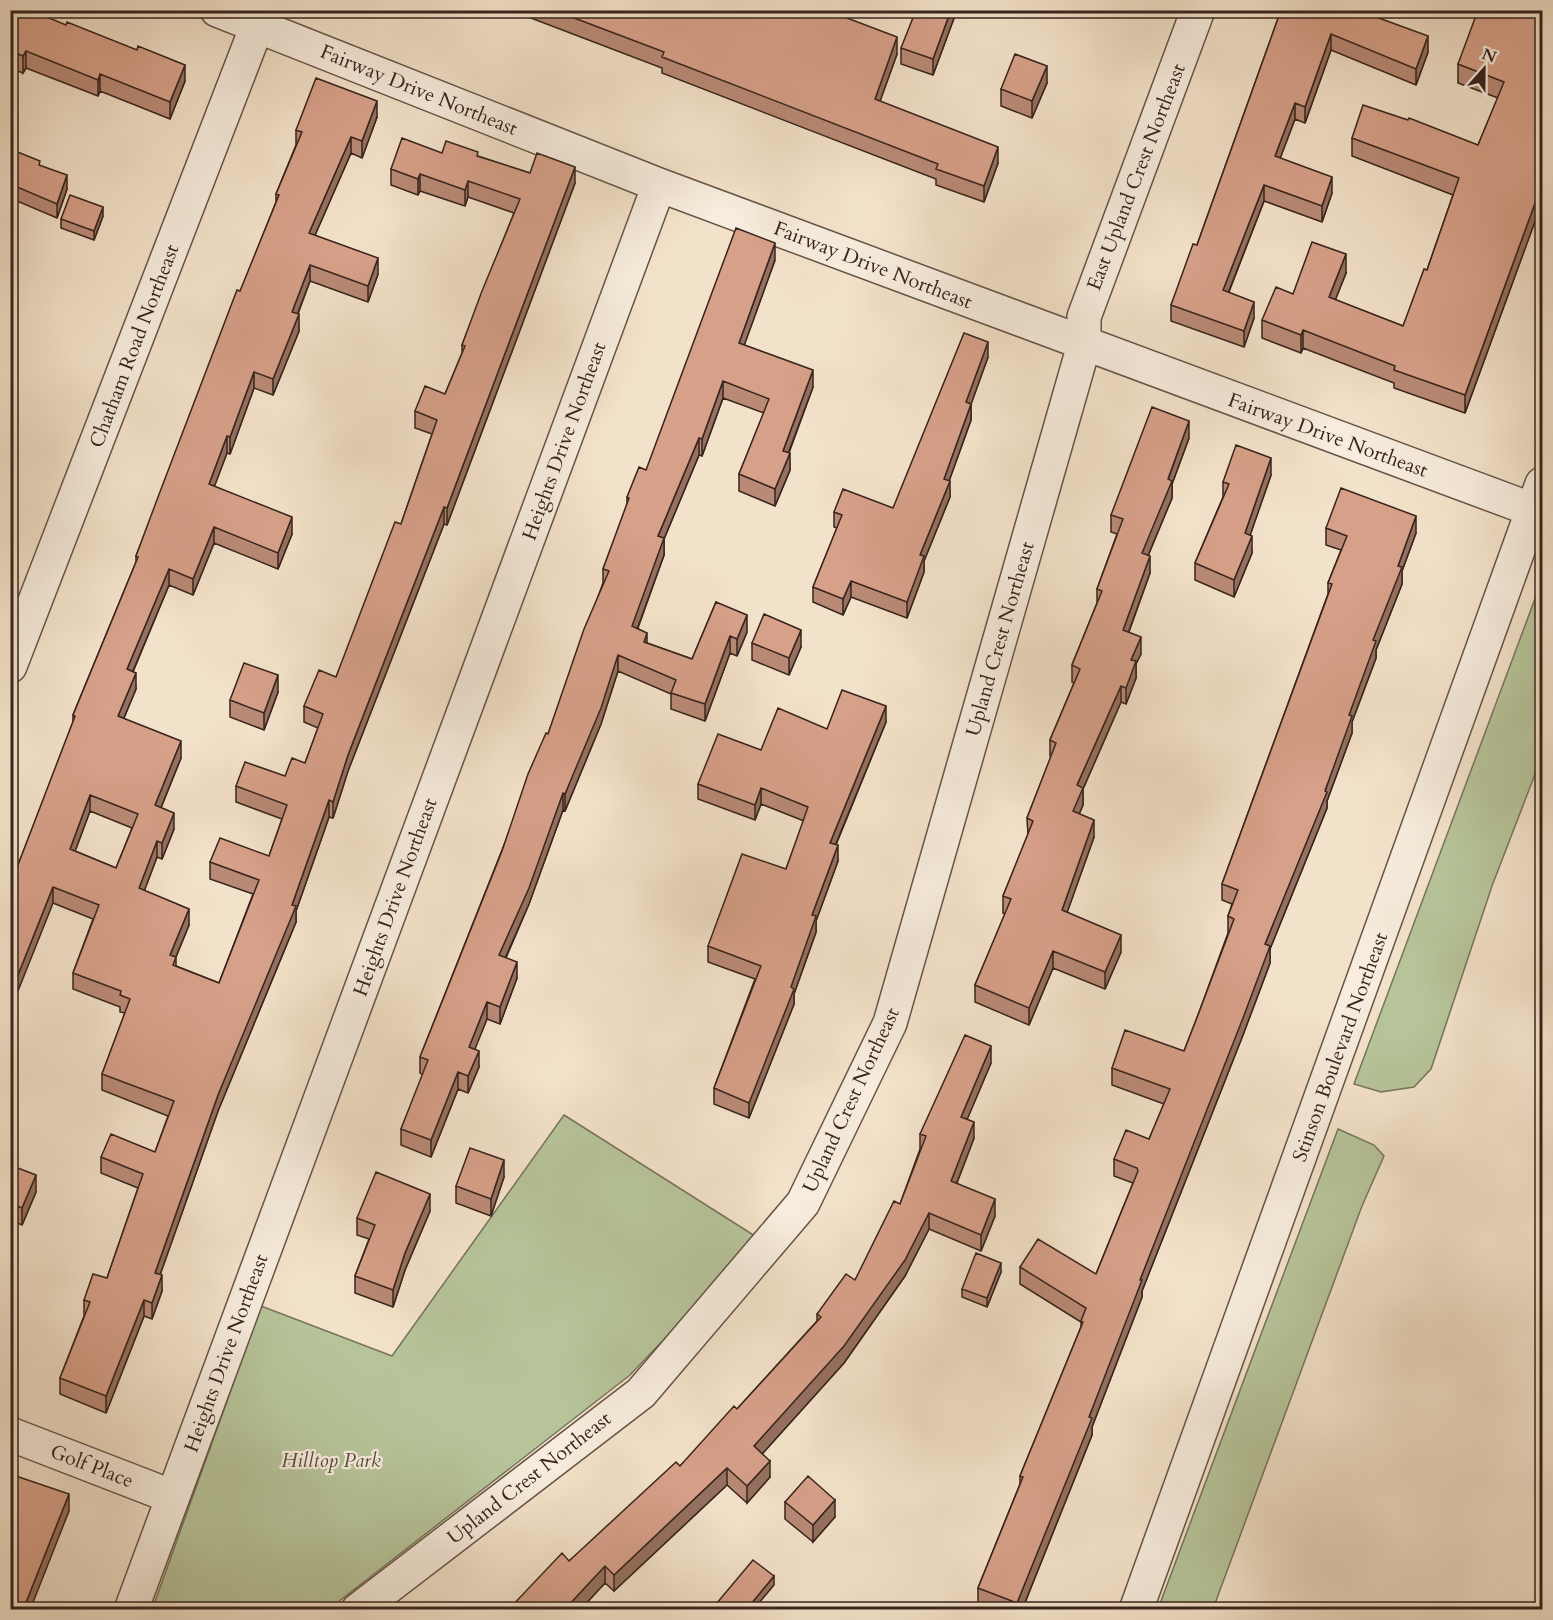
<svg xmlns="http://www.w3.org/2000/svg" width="1553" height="1620" font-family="Cardo,serif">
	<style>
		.green { fill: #b7c49a; stroke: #77745c; stroke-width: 1.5 }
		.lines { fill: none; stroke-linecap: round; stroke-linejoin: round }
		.minor-casing { stroke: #665448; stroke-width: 36 }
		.minor { stroke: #f7ecdd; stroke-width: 33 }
		.wall { fill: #b98a76; stroke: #37241d; stroke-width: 1.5; fill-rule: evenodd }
		.shaded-wall { fill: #967060; stroke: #37241d; stroke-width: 1.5 }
		.building { fill: #d7a089; stroke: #37241d; stroke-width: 1.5; fill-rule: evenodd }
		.labels { text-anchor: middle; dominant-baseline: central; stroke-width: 4.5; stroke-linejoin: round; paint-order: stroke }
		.street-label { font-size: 20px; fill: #37241d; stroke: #f7ecdd }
		.park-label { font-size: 20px; font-style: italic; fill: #574c3c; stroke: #f7ecdd }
	</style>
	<rect width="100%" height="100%" fill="#f3e2ca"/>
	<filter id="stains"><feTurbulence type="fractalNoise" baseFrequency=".00333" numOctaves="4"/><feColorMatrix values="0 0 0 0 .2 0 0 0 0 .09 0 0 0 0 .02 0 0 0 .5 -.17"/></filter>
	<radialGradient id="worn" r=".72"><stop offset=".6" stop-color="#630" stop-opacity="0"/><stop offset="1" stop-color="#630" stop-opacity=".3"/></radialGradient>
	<path class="green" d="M1542,580V756L1492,886L1431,1069L1414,1087L1381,1092L1354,1084Z
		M564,1115L755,1236L693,1309L630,1375L329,1609L152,1610L261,1306L392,1356Z
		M1338,1129L1374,1145L1384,1156L1362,1206L1213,1609H1158Z"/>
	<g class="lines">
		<g class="minor-casing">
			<path id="minor" d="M217,10L659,185L1533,510
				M10,666L257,26
				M10,1434L173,1497
				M131,1610L659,185
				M358,1610L641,1393L803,1203L890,1023L1084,345V317L1198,10
				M1136,1610L1542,484"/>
		</g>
		<use href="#minor" class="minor"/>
	</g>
	<path class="wall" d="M10,10L185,81L170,119L100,91L98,96L26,68L23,73L10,68Z
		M510,10H702L897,54L880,101L998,163L984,202L936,185V179L662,73V68Z
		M957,10L933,75L901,64V48Z
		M1277,10H1385L1381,19L1428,52L1416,85L1331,50L1305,123L1295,119L1280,158L1332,193L1322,222L1264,201L1229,292L1254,318L1244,347L1171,321V305L1197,245L1280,13L1277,12Z
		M1542,10L1540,214L1538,213L1465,413L1394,388V383L1303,348L1301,353L1262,338V320L1293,294L1346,273L1335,300L1403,326L1427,270L1453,195L1352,156V138L1478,145L1498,98L1458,83V64L1534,17Z
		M1047,83L1032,118L1001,106V89Z
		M377,117L362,158L351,153L315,235L378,274L368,302L310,281L298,314L299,331L273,395L254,388L230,454L227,453L214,486L292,534L278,569L214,543L193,595L169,585L133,672L136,689L124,718L181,758L161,808L174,829L162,859L157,857L144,891L189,925L176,957V966L219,983L253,894L210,879V862L269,856L282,819L236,802V786L285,776L305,763L318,728L304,722V706L336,677L401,524L432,434L415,428V411L445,394L462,353V345L514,213L468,197L465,206L420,191L418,195L391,185V169L442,153L478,156L530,173L575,183L447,525L444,524L348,771L333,818L329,817L296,911V922L218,1111L160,1275L162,1291L152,1319L144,1316L106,1413L60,1394V1378L84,1316V1300L107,1278L138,1188L101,1173V1157L155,1152L168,1116L102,1090V1074L125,1013L120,1012V1007L73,989V973L93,919L53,903L13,878L73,724V715L136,562V556L276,202V194L296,145V130ZM90,811L132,828L116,868L75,851Z
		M10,149L40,166L67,189L57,218L10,198Z
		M103,216L94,240L61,228V219Z
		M775,260L744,345L813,387L789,453L790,470L775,506L739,491V474L764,413L723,398L702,456L699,455L664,539V555L638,628L647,643L692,659L716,602L747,632L737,656L730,653L705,721L671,709V694L618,671L601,724L565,811L563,810L529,904L506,958L517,978L500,1024L487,1019L474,1049L479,1067L468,1093L458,1089L431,1157L401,1145V1129L423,1075L420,1073V1057L548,734L603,583V569L627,506V497L646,470Z
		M988,357L971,404V420L949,481L950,497L924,561V572L907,618L851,597L843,615L813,602V587L837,528L834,527V512L893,508Z
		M1189,438L1172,484V498L1148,556L1150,573L1129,632L1141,654L1136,664V678L1126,704L1121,702L1083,789V805L1079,814L1094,837L1067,912L1121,952L1105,989L1053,968L1029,1025L975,1002V985L1005,914L1003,913V896L1028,835L1027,818L1051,757L1050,756V740L1074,683L1072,682V665L1097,603V589L1117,534L1111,532V515Z
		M1271,475L1250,535L1252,553L1234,597L1195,580V563L1223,497V482Z
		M1326,528L1416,533L1402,571V584L1376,650V658L1352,722V733L1327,801V808L1270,949V963L1243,1035L1142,1291V1297L1092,1427V1435L1022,1610H990L978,1605V1588L1020,1484V1476L1081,1327V1322L1020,1284V1267L1096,1274L1133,1183L1114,1176V1159L1149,1139L1164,1104L1112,1085V1068L1184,1051L1198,1015L1228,933V916L1232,904L1222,900V884L1328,594V583L1341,550L1326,545Z
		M752,643L801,647L789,675L752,660Z
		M278,692L264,730L230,717V700Z
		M886,722L836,845L838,861L816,921V932L794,994V1004L749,1118L714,1104V1088L755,979L708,962V946L786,869L804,821L761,804L755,820L698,799V784L827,729Z
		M991,1063L967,1119L974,1138L957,1183L995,1216L981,1251L929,1229L905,1276L844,1363L762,1454L770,1477L747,1503L727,1485L614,1591L605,1583L580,1610H508L569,1561L680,1466L737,1409L817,1321V1314L855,1280L900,1204L920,1149V1134Z
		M10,1165L36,1192L22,1225L10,1220Z
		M504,1177L491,1216L456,1203V1186Z
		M430,1211L405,1270L393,1307L355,1293V1276L369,1239L357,1235V1218Z
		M1001,1272L987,1307L962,1297V1289Z
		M785,1502L835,1517L813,1542L785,1519Z"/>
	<path class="shaded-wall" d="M951,10H957L933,75V59Z
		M1378,10H1385L1376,33V17Z
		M1331,34V50L1305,123V107Z
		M1428,36V52L1416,85V69Z
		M897,37V54L875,115V99Z
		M26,51V68L23,73V56Z
		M185,65V81L170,119V102Z
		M1047,66V83L1032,118V101Z
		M100,74V91L98,96V80Z
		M377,101V117L362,158V141Z
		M1295,103V119L1275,172V156Z
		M351,137V153L309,249V233Z
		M998,147V163L984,202V186Z
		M575,167V183L447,525V508Z
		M420,174V191L418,195V179Z
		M67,175V189L57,218V204Z
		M1332,177V193L1322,222V206Z
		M468,181V197L465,206V190Z
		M1264,185V201L1223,306V290Z
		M1542,190V208L1540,214V196Z
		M1538,195V213L1465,413V395Z
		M103,207V216L94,240V231Z
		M775,243V260L739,360V343Z
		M1346,254V273L1329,316V297Z
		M378,258V274L368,302V286Z
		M310,265V281L292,328V312Z
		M1254,302V318L1244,347V331Z
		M299,314V331L273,395V379Z
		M1303,330V348L1301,353V335Z
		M988,342V357L966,418V402Z
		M813,370V387L783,467V451Z
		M254,372V388L230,454V437Z
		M723,381V398L702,456V439Z
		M971,404V420L944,495V479Z
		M1189,421V438L1172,484V498L1142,570V553Z
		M227,436V453L209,501V484Z
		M699,438V455L664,539V555L632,643V626L658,536Z
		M790,453V470L775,506V489Z
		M1271,458V475L1245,550V533Z
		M950,481V497L924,561V572L907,618V602L920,555Z
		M444,507V524L348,771L333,818V802L348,755Z
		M1416,516V533L1402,571V584L1376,650V658L1352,722V733L1327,801V808L1270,949V963L1243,1035L1142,1291V1297L1092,1427V1435L1022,1610H1017V1603L1089,1417L1265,944L1325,791L1373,640L1398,566Z
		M292,517V534L278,569V553Z
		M214,527V543L193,595V579Z
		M1252,536V553L1234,597V580Z
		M1150,556V573L1123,647V630Z
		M169,569V585L127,685V669Z
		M851,581V597L843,615V599Z
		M747,615V632L737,656V639Z
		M801,630V647L789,675V658Z
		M647,633V649L644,642Z
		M730,636V653L705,721V704Z
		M1141,637V654L1136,664V678L1126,704V688L1131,660Z
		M618,655V671L601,724L565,811V794Z
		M136,673V689L118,732V716Z
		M278,675V692L264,730V713Z
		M1121,686V702L1083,789V805L1073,828V811L1077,785Z
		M886,706V722L830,858V843Z
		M181,741V758L155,822V805Z
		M761,788V804L755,820V805Z
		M563,793V810L529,904L499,972V955Z
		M90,795V811L70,865V849Z
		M329,800V817L296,911V922L218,1111L155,1289V1273L218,1095L292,905Z
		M174,813V829L162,859V843Z
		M1094,820V837L1062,927V910Z
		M157,841V857L139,905V888Z
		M838,845V861L816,921V932L794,994V1004L749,1118V1103L791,987L812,915Z
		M53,887V903L10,1011V995Z
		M189,909V925L170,971V955Z
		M1121,935V952L1105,989V972Z
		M1053,951V968L1029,1025V1008Z
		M517,962V978L500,1024V1007Z
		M487,1002V1019L469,1064V1047Z
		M991,1046V1063L961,1134V1117Z
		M479,1051V1067L468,1093V1076Z
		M458,1072V1089L431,1157V1140Z
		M974,1122V1138L951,1198V1181Z
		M504,1160V1177L491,1216V1199Z
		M36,1175V1192L22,1225V1208Z
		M430,1194V1211L405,1270L393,1307V1290L405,1253Z
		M995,1199V1216L981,1251V1235Z
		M929,1213V1229L905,1276L844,1363L754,1463V1446Z
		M1001,1263V1272L987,1307V1298Z
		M162,1275V1291L152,1319V1303Z
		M144,1300V1316L106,1413V1396Z
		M770,1461V1477L747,1503V1486Z
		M727,1468V1485L614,1591V1575Z
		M69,1494V1511L30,1610H23Z
		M835,1500V1517L813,1542V1525Z
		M605,1566V1583L580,1610H564Z
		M774,1576V1585L753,1610H746Z"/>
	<path class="building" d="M10,10H30L66,25L67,22L137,50L138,46L185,65L170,102L100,74L98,80L26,51L23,56L10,51Z
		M553,10H702L706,12V10H826L897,37L875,99L998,147L984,186L936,169L938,164L662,57L664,52Z
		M916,10H951L933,59L901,48Z
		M1281,10H1378L1376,17L1428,36L1416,69L1331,34L1305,107L1295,103L1275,156L1332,177L1322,206L1264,185L1223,290L1254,302L1244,331L1171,305L1193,244L1197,245Z
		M1478,10H1517L1534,17L1537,10H1542V190L1540,196L1538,195L1465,395L1394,370L1395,366L1303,330L1301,335L1262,320L1276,287L1293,294L1312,242L1346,254L1329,297L1403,326L1424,269L1427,270L1459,178L1352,138L1363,105L1408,120L1409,118L1478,145L1504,82L1458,64Z
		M1015,54L1047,66L1032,101L1001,89Z
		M316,78L377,101L362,141L351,137L309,233L378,258L368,286L310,265L292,312L299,314L273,379L254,372L230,437L227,436L209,484L292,517L278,553L214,527L193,579L169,569L127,669L136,673L118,716L181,741L155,805L174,813L162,843L157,841L139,888L189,909L170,955L176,957L173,965L219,983L259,880L210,862L220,838L269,856L287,805L236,786L245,762L285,776L292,758L305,763L323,714L304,706L319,670L336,677L395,522L401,524L437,420L415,411L425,386L445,394L465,346L462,345L482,291L520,199L468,181L465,190L420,174L418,179L391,169L402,138L442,153L446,141L478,152L477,156L530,173L537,153L575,167L447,508L444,507L348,755L333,802L329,800L292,905L296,906L218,1095L155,1273L162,1275L152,1303L144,1300L106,1396L60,1378L90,1302L84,1300L93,1274L107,1278L143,1174L101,1157L111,1134L155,1152L174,1101L102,1074L130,999L120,995L121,991L73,973L99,905L53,887L10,995V877L13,878L75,716L73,715L138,557L136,556L158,497L237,290L240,291L279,195L276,194L302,132L296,130ZM90,795L138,814L116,868L70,849Z
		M10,149L40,161L39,165L67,175L57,204L10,184Z
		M70,195L103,207L94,231L61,219Z
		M736,228L775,243L739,343L813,370L783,451L790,453L775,489L739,474L769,399L723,381L702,439L699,438L658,536L664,538L632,626L647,633L644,642L692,659L716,602L747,615L737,639L730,636L705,704L671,693L676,680L618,655L601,708L565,794L563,793L529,888L499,955L517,962L500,1007L487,1002L469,1047L479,1051L468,1076L458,1072L431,1140L401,1129L428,1060L420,1057L502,851L528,774L546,733L548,734L584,629L609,571L603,569L629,498L627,497L639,467L646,470Z
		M964,333L988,342L966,402L971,404L944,479L950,481L920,555L924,556L907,602L851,581L843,599L813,587L842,515L834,512L843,489L893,508Z
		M1152,407L1189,421L1168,479L1172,481L1142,553L1150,556L1123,630L1141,637L1131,660L1136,661L1126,688L1121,686L1077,785L1083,788L1073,811L1094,820L1062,910L1121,935L1105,972L1053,951L1029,1008L975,985L1011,899L1003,896L1033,821L1027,818L1056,743L1050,740L1080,669L1072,665L1102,591L1097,589L1123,519L1111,515Z
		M1236,445L1271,458L1245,533L1252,536L1234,580L1195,563L1229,484L1223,482Z
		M1341,488L1416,516L1398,566L1402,567L1373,640L1376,641L1349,715L1352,716L1325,791L1327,792L1265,944L1270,946L1243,1018L1140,1280H1142L1089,1417L1092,1418L1017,1603L978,1588L1023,1477L1020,1476L1083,1322L1081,1321L1086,1308L1020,1267L1038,1239L1096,1274L1138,1171L1137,1168L1114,1159L1126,1130L1149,1139L1170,1089L1112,1068L1125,1030L1184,1051L1198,1015L1234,919L1228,916L1238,890L1222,884L1332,584L1328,583L1347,536L1326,528Z
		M764,614L801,630L789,658L752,643Z
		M244,663L278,675L264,713L230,700Z
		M842,690L886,706L830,843L838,845L812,915L816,916L791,987L794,989L749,1103L714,1088L761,966L708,946L742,854L786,869L808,807L761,788L755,805L698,784L718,734L761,750L778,708L827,729Z
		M965,1035L991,1046L961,1117L974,1122L951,1181L995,1199L981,1235L929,1213L905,1260L844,1346L754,1446L770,1461L747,1486L727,1468L614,1575L605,1566L564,1610H508L562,1553L569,1561L676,1462L680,1466L734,1406L737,1409L821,1317L817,1314L846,1274L855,1280L894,1201L900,1204L926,1136L920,1134Z
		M470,1148L504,1160L491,1199L456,1186Z
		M10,1165L36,1175L22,1208L10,1203Z
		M376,1172L430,1194L405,1253L393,1290L355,1276L375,1225L357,1218Z
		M976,1253L1001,1263L987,1298L962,1289Z
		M10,1474L69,1494L23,1610H10Z
		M808,1476L835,1500L813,1525L785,1502Z
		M753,1560L774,1576L746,1610H711Z"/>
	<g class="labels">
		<g class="street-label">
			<text transform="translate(419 90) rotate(22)">Fairway Drive Northeast</text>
			<text transform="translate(1136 177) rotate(-69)">East Upland Crest Northeast</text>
			<text transform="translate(873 265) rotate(21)">Fairway Drive Northeast</text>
			<text transform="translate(134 346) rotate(-69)">Chatham Road Northeast</text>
			<text transform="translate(1328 435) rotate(20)">Fairway Drive Northeast</text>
			<text transform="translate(564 441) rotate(-70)">Heights Drive Northeast</text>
			<text transform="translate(1000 639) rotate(-74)">Upland Crest Northeast</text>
			<text transform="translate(395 897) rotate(-70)">Heights Drive Northeast</text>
			<text transform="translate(1340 1047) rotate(-70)">Stinson Boulevard Northeast</text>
			<text transform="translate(851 1100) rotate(-65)">Upland Crest Northeast</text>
			<text transform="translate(226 1353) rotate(-70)">Heights Drive Northeast</text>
			<text transform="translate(92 1466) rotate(21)">Golf Place</text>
			<text transform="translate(529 1478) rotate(-38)">Upland Crest Northeast</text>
		</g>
		<g class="park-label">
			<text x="331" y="1460">Hilltop Park</text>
		</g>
	</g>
	<rect width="1553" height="1620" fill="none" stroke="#f3e2ca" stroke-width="36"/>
	<rect x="12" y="12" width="1529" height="1596" fill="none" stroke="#37241d" stroke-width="3"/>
	<rect x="18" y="18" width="1517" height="1584" fill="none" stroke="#37241d" stroke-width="1.5"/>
	<g transform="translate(1484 69) rotate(21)" stroke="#f7ecdd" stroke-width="4.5" paint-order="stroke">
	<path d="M0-4.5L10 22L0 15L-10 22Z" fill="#37241d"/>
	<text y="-9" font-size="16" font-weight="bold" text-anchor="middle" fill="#37241d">N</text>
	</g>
	<rect width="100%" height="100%" filter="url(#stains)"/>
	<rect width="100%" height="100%" fill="url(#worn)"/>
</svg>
